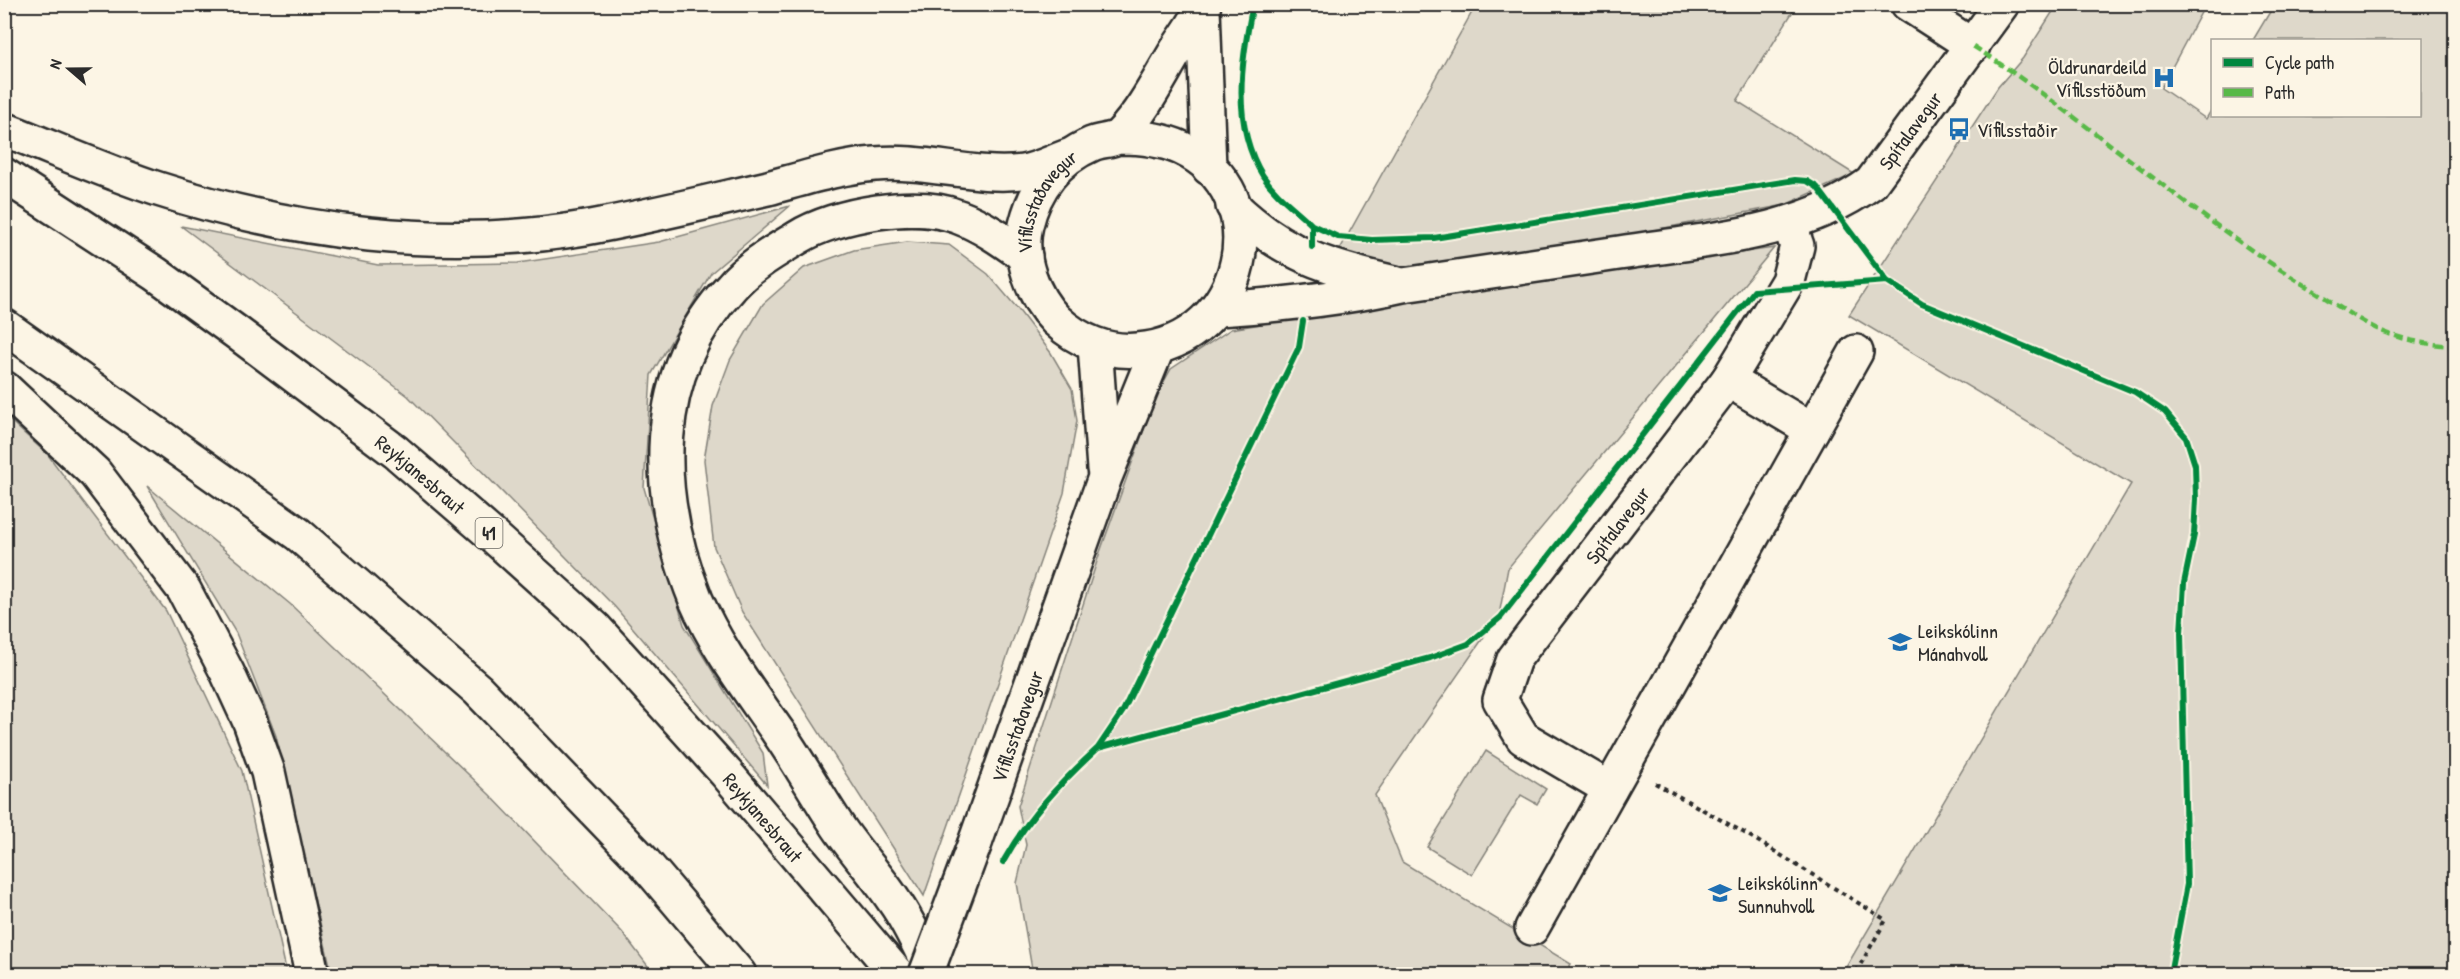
<svg xmlns="http://www.w3.org/2000/svg" width="2460" height="979" font-family="'Patrick Hand',sans-serif">
	<style>
		.green { fill: #ded8ca; stroke: #84827a; stroke-width: 1.5 }
		.lines { fill: none; stroke-linecap: round; stroke-linejoin: round }
		.minor-casing { stroke: #2b2b2b; stroke-width: 38 }
		.major-casing { stroke: #2b2b2b; stroke-width: 38 }
		.highway-casing { stroke: #2b2b2b; stroke-width: 38 }
		.path { stroke: #2b2b2b; stroke-width: 4; stroke-dasharray: 4.5 4.5; stroke-linecap: butt }
		.minor { stroke: #fcf5e5; stroke-width: 33 }
		.major { stroke: #fcf5e5; stroke-width: 33 }
		.highway { stroke: #fcf5e5; stroke-width: 33 }
		.major-bridge-casing { stroke: #2b2b2b; stroke-width: 38; stroke-linecap: butt }
		.major-bridge { stroke: #fcf5e5; stroke-width: 33 }
		.quiet { stroke: #58b947; stroke-width: 4.5; stroke-dasharray: 9 4.5; stroke-linecap: butt }
		.cycleway-casing { stroke: #fcf5e5; stroke-width: 10 }
		.cycleway { stroke: #00873e; stroke-width: 6 }
		.labels { text-anchor: middle; dominant-baseline: central; stroke-width: 4.5; stroke-linejoin: round; paint-order: stroke }
		.shield { fill: #fcf5e5; stroke: #6a6863; stroke-width: 1.5 }
		.shield-label { font-size: 18px; font-weight: bold; fill: #2b2b2b }
		.poi-label { font-size: 20px; fill: #2b2b2b; stroke: #fcf5e5; text-anchor: start }
		.street-label { font-size: 20px; fill: #2b2b2b; stroke: #fcf5e5 }
	</style>
	<rect width="100%" height="100%" fill="#fcf5e5"/>
	<filter id="ink" filterUnits="userSpaceOnUse"><feTurbulence type="fractalNoise" baseFrequency=".0167" numOctaves="2"/><feDisplacementMap in="SourceGraphic" scale="12" xChannelSelector="R" yChannelSelector="G"/><feConvolveMatrix kernelMatrix="1 2 1 2 8 2 1 2 1" color-interpolation-filters="sRGB"/></filter>
	<g filter="url(#ink)">
		<path class="green" d="M1476,5H1797L1737,101L1854,174L1785,205L1428,273L1334,260Z
			M2057,5H2205L2161,88L2206,119L2212,109V116H2420V40H2253L2274,5H2455V974H1842L2131,484L1849,315L1998,87L2023,58Z
			M790,206L711,273L651,375L644,488L684,625L763,753L767,785L615,607L408,396L181,226L378,265L518,263L659,242Z
			M907,242L949,245L988,274L1017,308L1051,353L1072,389L1077,421L1064,493L924,896L742,612L714,547L704,460L713,406L730,360L763,304L804,268L854,250Z
			M1774,248L1508,568L1499,615L1375,795L1402,862L1571,964L1565,974H1036L1032,969L1017,883L1026,845L1018,806L1100,552L1156,396L1171,369L1231,329L1420,297Z
			M4,415L48,455L166,611L242,771L287,974H5Z
			M147,486L290,604L490,795L622,932L654,974H332L276,736L236,633Z
			M1486,751L1546,789L1537,804L1521,795L1472,875L1427,847Z"/>
		<g class="lines">
			<g class="minor-casing">
				<g id="minor">
					<path d="M1908,4L1973,46"/>
					<path d="M1233,206C1284,255 1329,268 1395,283"/>
					<path id="s1" d="M1218,309C1281,305 1341,299 1403,285C1475,274 1547,263 1619,253C1703,240 1800,235 1871,183L2002,4"/>
					<path d="M1728,380L1812,430"/>
					<path id="s2" d="M1610,789L1523,738L1500,700L1514,659L1728,380L1788,281L1797,246L1789,223"/>
					<path d="M1532,928L1856,352"/>
				</g>
			</g>
			<g class="major-casing">
				<g id="major">
					<path d="M1203,8L1209,168"/>
					<path id="s3" d="M1120,137C1141,137 1161,139 1181,148C1280,194 1246,341 1138,350C1108,353 1078,341 1056,320C1033,297 1018,257 1026,225C1035,188 1057,159 1092,144C1101,140 1115,141 1121,134C1144,110 1159,79 1176,51C1185,36 1198,21 1204,4"/>
					<path d="M1095,345L1104,469"/>
					<path id="s4" d="M975,843L1105,477L1157,349"/>
				</g>
			</g>
			<g class="highway-casing">
				<g id="highway">
					<path d="M4,129C55,149 106,172 158,189C294,233 443,252 585,228C647,217 707,202 768,188C802,179 839,167 875,164C924,159 975,178 1022,172C1038,170 1054,161 1069,156"/>
					<path id="s5" d="M4,175L156,274L236,332L396,452L492,535L595,628L726,773L897,974"/>
					<path d="M4,326L298,534L478,690L644,862L739,974"/>
					<path d="M4,388L95,473L184,590L227,672L250,722L268,772L312,974"/>
					<path d="M933,974C921,950 910,923 894,901C877,875 855,852 837,825C817,795 799,762 778,732C749,690 716,647 696,600C653,494 649,375 731,287C749,266 774,252 797,238C835,214 917,200 959,217C983,226 1004,241 1025,256"/>
				</g>
			</g>
			<path class="path" d="M1655,783L1748,835L1886,920L1855,974"/>
			<use href="#minor" class="minor"/>
			<use href="#major" class="major"/>
			<use href="#highway" class="highway"/>
			<g class="major-bridge-casing">
				<path id="major-bridge" d="M926,974L975,843"/>
			</g>
			<use href="#major-bridge" class="major-bridge"/>
			<path class="quiet" d="M1973,46C2090,121 2192,217 2310,288C2334,303 2358,321 2384,332C2407,341 2431,345 2456,346"/>
			<g class="cycleway-casing">
				<path id="cycleway" d="M1253,4C1241,61 1231,124 1263,176C1276,196 1296,209 1312,225V247
					M1312,225L1338,237L1372,240L1434,238L1795,180L1807,181L1817,187L1887,281L1922,304L2135,392L2165,412L2186,437L2195,465L2196,499L2194,535L2184,583L2181,633L2187,884L2170,974
					M1303,321L1299,347L1123,711L1098,748L1430,658L1468,644L1501,617L1754,291L1887,281
					M1003,862C1028,817 1060,783 1098,748"/>
			</g>
			<use href="#cycleway" class="cycleway"/>
		</g>
	</g>
	<defs>
		<g id="hospital-bare" transform="scale(1.8)"><path d="M-5-5h3v3.5h4V-5h3V5h-3V1.5h-4V5h-3Z" fill="#1f6fb2" stroke="#fcf5e5" stroke-width="2.5" paint-order="stroke"/></g>
		<g id="bus-bare" transform="scale(1.8)"><path d="M-5-6H5V4H4V6H2V4H-2V6H-4V4H-5ZM-3.5-4V0h7V-4ZM-3.5 1.2v1.5H-2V1.2ZM2 1.2v1.5H3.5V1.2Z" fill="#1f6fb2" stroke="#fcf5e5" stroke-width="2.5" paint-order="stroke"/></g>
		<g id="school-bare" transform="scale(1.8)"><path d="M0-5L7-2L0 1L-7-2ZM-4 1L0 2.5L4 1V4Q0 6-4 4Z" fill="#1f6fb2" stroke="#fcf5e5" stroke-width="2.5" paint-order="stroke"/></g>
	</defs>
	<g fill-rule="evenodd">
		<use href="#hospital-bare" x="2164" y="78"/>
		<use href="#bus-bare" x="1959" y="129"/>
		<use href="#school-bare" x="1900" y="642"/>
		<use href="#school-bare" x="1720" y="893"/>
	</g>
	<g class="labels">
		<rect class="shield" x="475.5" y="518" width="27" height="30" rx="4.5"/>
		<g class="shield-label">
			<text x="489" y="533">41</text>
		</g>
		<g class="poi-label">
			<text x="2146" y="66" text-anchor="end">Öldrunardeild<tspan x="2146" dy="23">Vífilsstöðum</tspan></text>
			<text x="1977" y="129">Vífilsstaðir</text>
			<text x="1918" y="630">Leikskólinn<tspan x="1918" dy="23">Mánahvoll</tspan></text>
			<text x="1738" y="882">Leikskólinn<tspan x="1738" dy="23">Sunnuhvoll</tspan></text>
		</g>
		<g class="street-label">
			<text stroke="none"><textPath href="#s1" startOffset="735">Spítalavegur</textPath></text>
			<text stroke="none"><textPath href="#s3" startOffset="566">Vífilsstaðavegur</textPath></text>
			<text stroke="none"><textPath href="#s5" startOffset="513">Reykjanesbraut</textPath></text>
			<text stroke="none"><textPath href="#s2" startOffset="358">Spítalavegur</textPath></text>
			<text stroke="none"><textPath href="#s4" startOffset="124">Vífilsstaðavegur</textPath></text>
			<text stroke="none"><textPath href="#s5" startOffset="999">Reykjanesbraut</textPath></text>
		</g>
	</g>
	<rect width="2460" height="979" fill="none" stroke="#fcf5e5" stroke-width="24"/>
	<rect x="12" y="12" width="2436" height="955" fill="none" stroke="#2b2b2b" stroke-width="2" filter="url(#ink)"/>
	<rect x="2211" y="39" width="210" height="78" fill="#fcf5e5" stroke="#a8a49b" stroke-width="1.5"/>
	<rect x="2223" y="58" width="30" height="9" fill="#00873e" stroke="#a8a49b" stroke-width="1.5"/>
	<text x="2265" y="69" font-size="18" fill="#2b2b2b">Cycle path</text>
	<rect x="2223" y="88" width="30" height="9" fill="#58b947" stroke="#a8a49b" stroke-width="1.5"/>
	<text x="2265" y="99" font-size="18" fill="#2b2b2b">Path</text>
	<g transform="translate(69 69) rotate(290)" stroke="#fcf5e5" stroke-width="4.5" paint-order="stroke">
	<path d="M0-4.5L10 22L0 15L-10 22Z" fill="#2b2b2b"/>
	<text y="-9" font-size="16" font-weight="bold" text-anchor="middle" fill="#2b2b2b">N</text>
	</g>
</svg>
